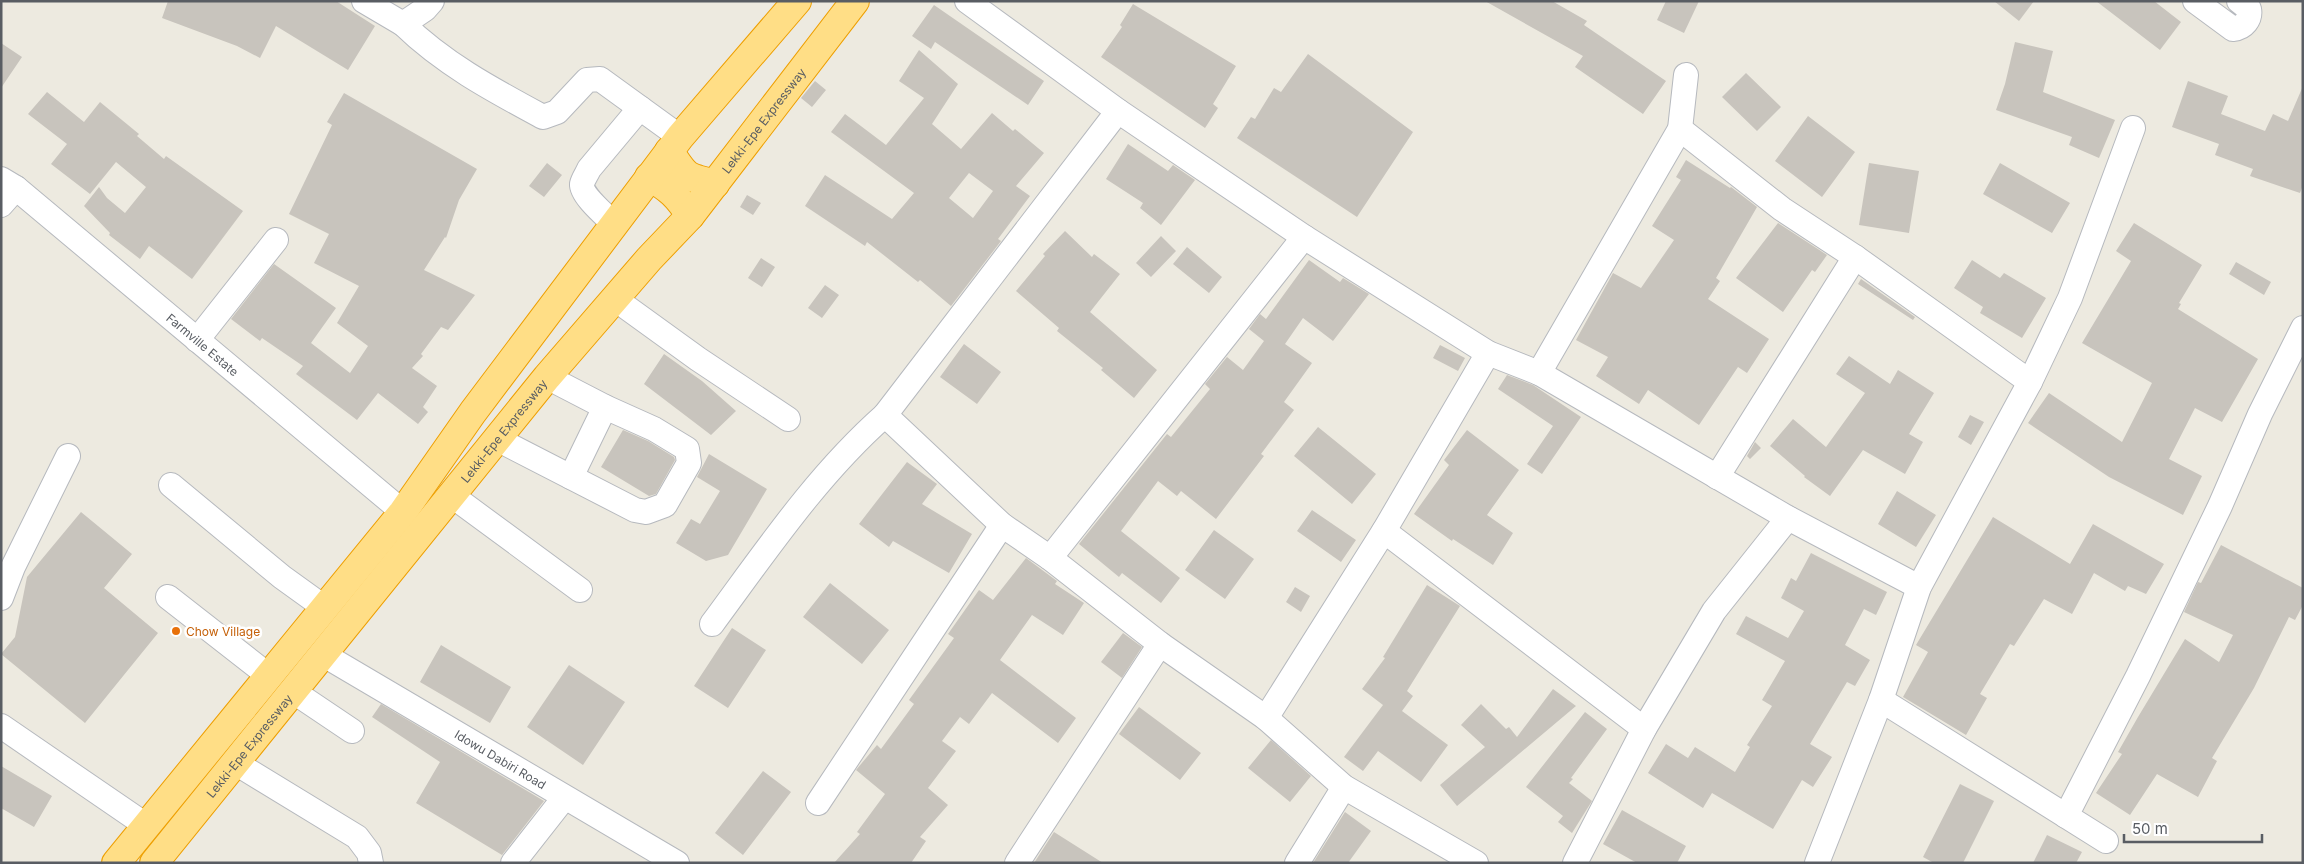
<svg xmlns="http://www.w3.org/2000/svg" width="2304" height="864" font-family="Inter,sans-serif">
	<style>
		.building { fill: #c8c4bd; fill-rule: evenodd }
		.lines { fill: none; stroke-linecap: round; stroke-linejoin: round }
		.minor-casing { stroke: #b6b9be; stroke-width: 26 }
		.highway-casing { stroke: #ee9f00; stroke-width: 30 }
		.minor { stroke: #fff; stroke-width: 24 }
		.highway { stroke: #ffde86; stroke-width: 28 }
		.food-dot { fill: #e8710a; stroke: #fff; stroke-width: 2 }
		.labels { text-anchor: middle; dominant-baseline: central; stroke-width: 5; stroke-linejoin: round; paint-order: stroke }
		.street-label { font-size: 12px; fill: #595d63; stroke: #fff }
		.food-label { font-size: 12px; fill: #c56008; stroke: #fff; text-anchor: start }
	</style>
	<rect width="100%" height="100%" fill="#edeae0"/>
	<path class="building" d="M168,1H336L375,26L348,70L276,26L260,58L237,46L162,18Z
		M1485,1H1552L1587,21L1584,25L1666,81L1643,114L1575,67L1583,56Z
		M1666,1H1699L1684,33L1657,20Z
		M1994,1H2034L2019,21Z
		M2096,1H2154L2181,22L2160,50Z
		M1133,4L1236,66L1213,104L1218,108L1205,128L1101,57L1122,27L1120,25Z
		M934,5L1044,81L1028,105L935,42L931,49L912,36Z
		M2015,42L2053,51L2043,92L2115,120L2099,158L2069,145L2072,137L1996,110L2005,84Z
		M1,43L22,57L1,88Z
		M919,50L958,84L932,124L961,149L992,113L1013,131L1015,129L1044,153L1016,186L1030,196L998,239L1001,241L951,306L920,280L918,282L867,242L865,246L805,206L825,175L892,219L914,193L831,132L845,114L886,145L924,98L899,81ZM969,173L993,191L973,218L949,198Z
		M1308,54L1413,132L1357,217L1237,138L1251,117L1255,119L1274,88L1281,92Z
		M1746,73L1781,107L1757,131L1722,97Z
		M815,81L826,90L812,107L801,98Z
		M2188,81L2228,96L2221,114L2265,131L2273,114L2288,121L2303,86V185L2300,193L2250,176L2253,169L2215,155L2219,144L2172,127Z
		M47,92L84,122L100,102L139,134L137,136L164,159L166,156L243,211L192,279L149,246L140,259L109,235L110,233L84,206L99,187L107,198L125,213L146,187L116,162L90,194L51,164L67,144L28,114Z
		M344,93L477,169L459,200L446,238L445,237L424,270L475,295L448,330L441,327L421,354L423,356L412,368L437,386L423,407L428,412L418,424L378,393L357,420L296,374L303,366L262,338L260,341L231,319L274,264L336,308L311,343L350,373L368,346L337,323L359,286L314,263L329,234L289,214L332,125L327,122Z
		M1808,116L1855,152L1822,197L1775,161Z
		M1128,144L1168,171L1173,165L1195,180L1161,225L1140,208L1143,203L1106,179Z
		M1686,160L1730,188L1731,187L1757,207L1716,278L1720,281L1708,299L1769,339L1747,373L1738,367L1699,425L1648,390L1639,404L1596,376L1608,357L1576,340L1613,273L1641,288L1674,240L1652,226L1681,180L1676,177Z
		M547,163L562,175L544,197L529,186Z
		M1869,163L1919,171L1909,233L1859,225Z
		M2000,163L2070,203L2052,233L1983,194Z
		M747,195L761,203L753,215L740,207Z
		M1778,223L1827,255L1815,272L1812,270L1783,312L1736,278Z
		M2134,223L2202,265L2179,303L2181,304L2178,309L2258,359L2222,422L2195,408L2169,459L2202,476L2183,515L2109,477L2028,423L2049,393L2122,442L2152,383L2082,343L2131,261L2116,251Z
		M1065,231L1092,257L1094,254L1120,274L1090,312L1157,370L1134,398L1101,370L1103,368L1057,331L1059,328L1016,291L1045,256L1043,254Z
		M1161,236L1176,251L1151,277L1136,263Z
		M1187,247L1222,277L1209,293L1173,264Z
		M761,258L775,267L762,287L748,278Z
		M1309,260L1340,282L1343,278L1369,294L1333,341L1303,318L1285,344L1312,363L1284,402L1294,410L1261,454L1264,456L1216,519L1181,491L1177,496L1158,481L1121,531L1180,578L1161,603L1122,573L1119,577L1079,544L1167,434L1171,437L1210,389L1205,384L1227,357L1243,370L1264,341L1249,329L1260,314L1266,319Z
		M1972,260L2000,278L2004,273L2046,298L2022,338L1980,313L1983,307L1954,288Z
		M2236,262L2271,282L2264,295L2229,274Z
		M1861,279L1915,317L1913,320L1858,284Z
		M825,285L839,295L822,318L808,308Z
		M964,344L1001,372L977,404L940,377Z
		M1440,345L1465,358L1458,371L1433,358Z
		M664,354L702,381L736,411L711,435L644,384Z
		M1849,356L1890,384L1898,370L1934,393L1909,434L1923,442L1905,474L1863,450L1830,496L1804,477L1805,476L1770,446L1793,419L1826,447L1865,393L1836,374Z
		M1507,375L1533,385L1581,417L1542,474L1527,464L1553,426L1498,389Z
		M1970,415L1984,422L1971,445L1958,437Z
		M1318,427L1376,474L1352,504L1294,456Z
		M623,430L648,441L674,457L675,460L656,494L649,496L601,467Z
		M1467,430L1519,470L1487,515L1513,533L1493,565L1453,539L1452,541L1414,514L1449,465L1444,460Z
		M1755,442L1761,448L1750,459L1747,456Z
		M709,454L767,489L728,555L706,561L676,543L691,519L700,524L720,491L697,477Z
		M907,462L937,484L922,504L972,534L949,573L893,541L889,547L859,524Z
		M1897,491L1936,515L1916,547L1878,524Z
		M1312,510L1356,540L1341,562L1297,531Z
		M81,512L132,554L104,588L158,633L85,723L1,654L15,637L27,577Z
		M1993,517L2070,564L2093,524L2164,564L2146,594L2128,586L2125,591L2094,573L2072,614L2044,599L2014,646L2010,644L1980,694L1987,698L1966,735L1903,697L1928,652L1916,645Z
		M1214,530L1254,559L1225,599L1185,570Z
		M2221,545L2303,588V605L2295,620L2289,617L2254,688L2212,758L2217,761L2198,797L2157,774L2130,815L2096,793L2122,754L2118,752L2138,717L2185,639L2219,662L2233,635L2184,612L2198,582L2201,583Z
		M1811,553L1887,592L1876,615L1864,609L1845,645L1870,660L1855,686L1847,682L1810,744L1832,757L1813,787L1802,780L1773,829L1712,793L1703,808L1648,773L1666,744L1688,758L1695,747L1735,772L1750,747L1747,745L1772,706L1762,700L1785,661L1736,634L1746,616L1788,638L1804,611L1781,598L1791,578L1796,581Z
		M1026,558L1057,581L1055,584L1084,603L1063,635L1032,615L1000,660L1076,718L1058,743L992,693L969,724L960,717L942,741L956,751L928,788L948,805L920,837L926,841L911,863H834L860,834L857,832L885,794L856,770L877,745L881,749L914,704L909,700L954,638L948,634L979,590L993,600Z
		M830,583L889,630L862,664L803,617Z
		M1427,585L1460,606L1407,691L1413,696L1402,711L1448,745L1421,782L1378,751L1363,771L1344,757L1383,705L1362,689L1385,658L1383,657Z
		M1295,587L1310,596L1301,612L1286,602Z
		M732,628L766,650L728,708L694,686Z
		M1123,633L1142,647L1122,678L1101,662Z
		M441,645L511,687L490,723L420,682Z
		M569,665L625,702L583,765L527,727Z
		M1553,689L1576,706L1457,806L1440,785L1485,747L1461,725L1481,704L1506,729L1509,727L1517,737Z
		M381,704L544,801L502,855L416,803L440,762L372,717Z
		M1139,707L1201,753L1180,780L1119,734Z
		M1585,712L1607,729L1571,778L1573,779L1569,783L1592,801L1572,833L1558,822L1563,816L1526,787Z
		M1271,740L1311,776L1290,802L1248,768Z
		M1,766L52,796L34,827L1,808Z
		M763,771L791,792L743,855L715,833Z
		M1960,784L1994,801L1963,863H1934L1923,857Z
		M1622,810L1686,846L1677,863H1637L1603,844Z
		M1345,812L1371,831L1348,863H1313Z
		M1054,832L1103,863H1034Z
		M2047,835L2082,852L2076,863H2033Z"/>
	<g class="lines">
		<g class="minor-casing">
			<g id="minor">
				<path d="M364,1L403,24L425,9L432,1"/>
				<path d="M967,1L1118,111L1304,237L1488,353L1539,373L1788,518L1919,587"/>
				<path d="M2195,1L2233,29C2244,28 2251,19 2249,9L2239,1"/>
				<path d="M403,24C444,64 493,90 543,117L557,112L587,80L600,79L680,137"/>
				<path d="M1118,111L885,415L1002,525L1050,558L1160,644L1266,718L1344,787L1476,863"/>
				<path d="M1680,129L1782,209L1855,257L2030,382"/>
				<path id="s1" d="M1,179L16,188L403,512"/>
				<path d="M1,205L16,188"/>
				<path d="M614,224C606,216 581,195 582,184C583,179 587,174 589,169L640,108"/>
				<path d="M615,299L698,359L788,419"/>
				<path d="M197,340L276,240"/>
				<path d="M1539,373L1680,129L1686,75"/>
				<path d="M497,439L635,510L646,512L665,505L689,463L687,449L654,429L605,407L547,377"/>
				<path d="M571,477L605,407"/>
				<path d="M1717,477L1855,257"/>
				<path d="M171,485L282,577L325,608"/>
				<path d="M451,495L580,590"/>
				<path d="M1384,531L1644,729"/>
				<path d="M1050,558L1304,237"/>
				<path d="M168,597L269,676"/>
				<path d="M1,598L13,567L68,456"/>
				<path d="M712,624C766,551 817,475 885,415"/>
				<path id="s2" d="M324,655L677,863"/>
				<path d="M294,692L352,731"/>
				<path d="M1881,700L2106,841"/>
				<path d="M1266,718L1384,531L1488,353"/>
				<path d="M1,726L147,826"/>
				<path d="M234,762L357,837L369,853L371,863"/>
				<path d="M818,803L1002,525"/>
				<path d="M2066,816L2138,676L2220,506L2260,414L2303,328"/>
				<path d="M513,863L564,798"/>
				<path d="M1017,863L1160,644"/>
				<path d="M1297,863L1344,787"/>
				<path d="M1575,863L1644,729L1714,611L1788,518"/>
				<path d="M1817,863L1881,700L1919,587L2030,382L2070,298L2133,128"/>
			</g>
		</g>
		<g class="highway-casing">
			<g id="highway">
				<path d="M669,151C687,177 683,176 715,184"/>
				<path d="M649,177C668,187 679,197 690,216"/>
				<path d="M116,863L403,512L473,412L680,137L797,1"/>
				<path id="s3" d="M154,863L547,377L649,259L690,216L855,1"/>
			</g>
		</g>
		<use href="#minor" class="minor"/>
		<use href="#highway" class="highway"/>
	</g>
	<circle class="food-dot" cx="176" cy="631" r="5"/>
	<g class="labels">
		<g class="street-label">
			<text stroke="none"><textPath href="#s3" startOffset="961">Lekki-Epe Expressway</textPath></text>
			<text stroke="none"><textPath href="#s1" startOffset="261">Farmville Estate</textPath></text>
			<text stroke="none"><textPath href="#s3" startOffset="556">Lekki-Epe Expressway</textPath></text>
			<text stroke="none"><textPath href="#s3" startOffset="151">Lekki-Epe Expressway</textPath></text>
			<text stroke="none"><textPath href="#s2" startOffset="205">Idowu Dabiri Road</textPath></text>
		</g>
		<g class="food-label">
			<text x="186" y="631">Chow Village</text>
		</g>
	</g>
	<rect width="2304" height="864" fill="none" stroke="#595d63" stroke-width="5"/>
	<path d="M2124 834v8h138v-8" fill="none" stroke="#595d63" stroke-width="2.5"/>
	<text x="2132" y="834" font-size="15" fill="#595d63" stroke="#ffffff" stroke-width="4" paint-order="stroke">50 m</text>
</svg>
